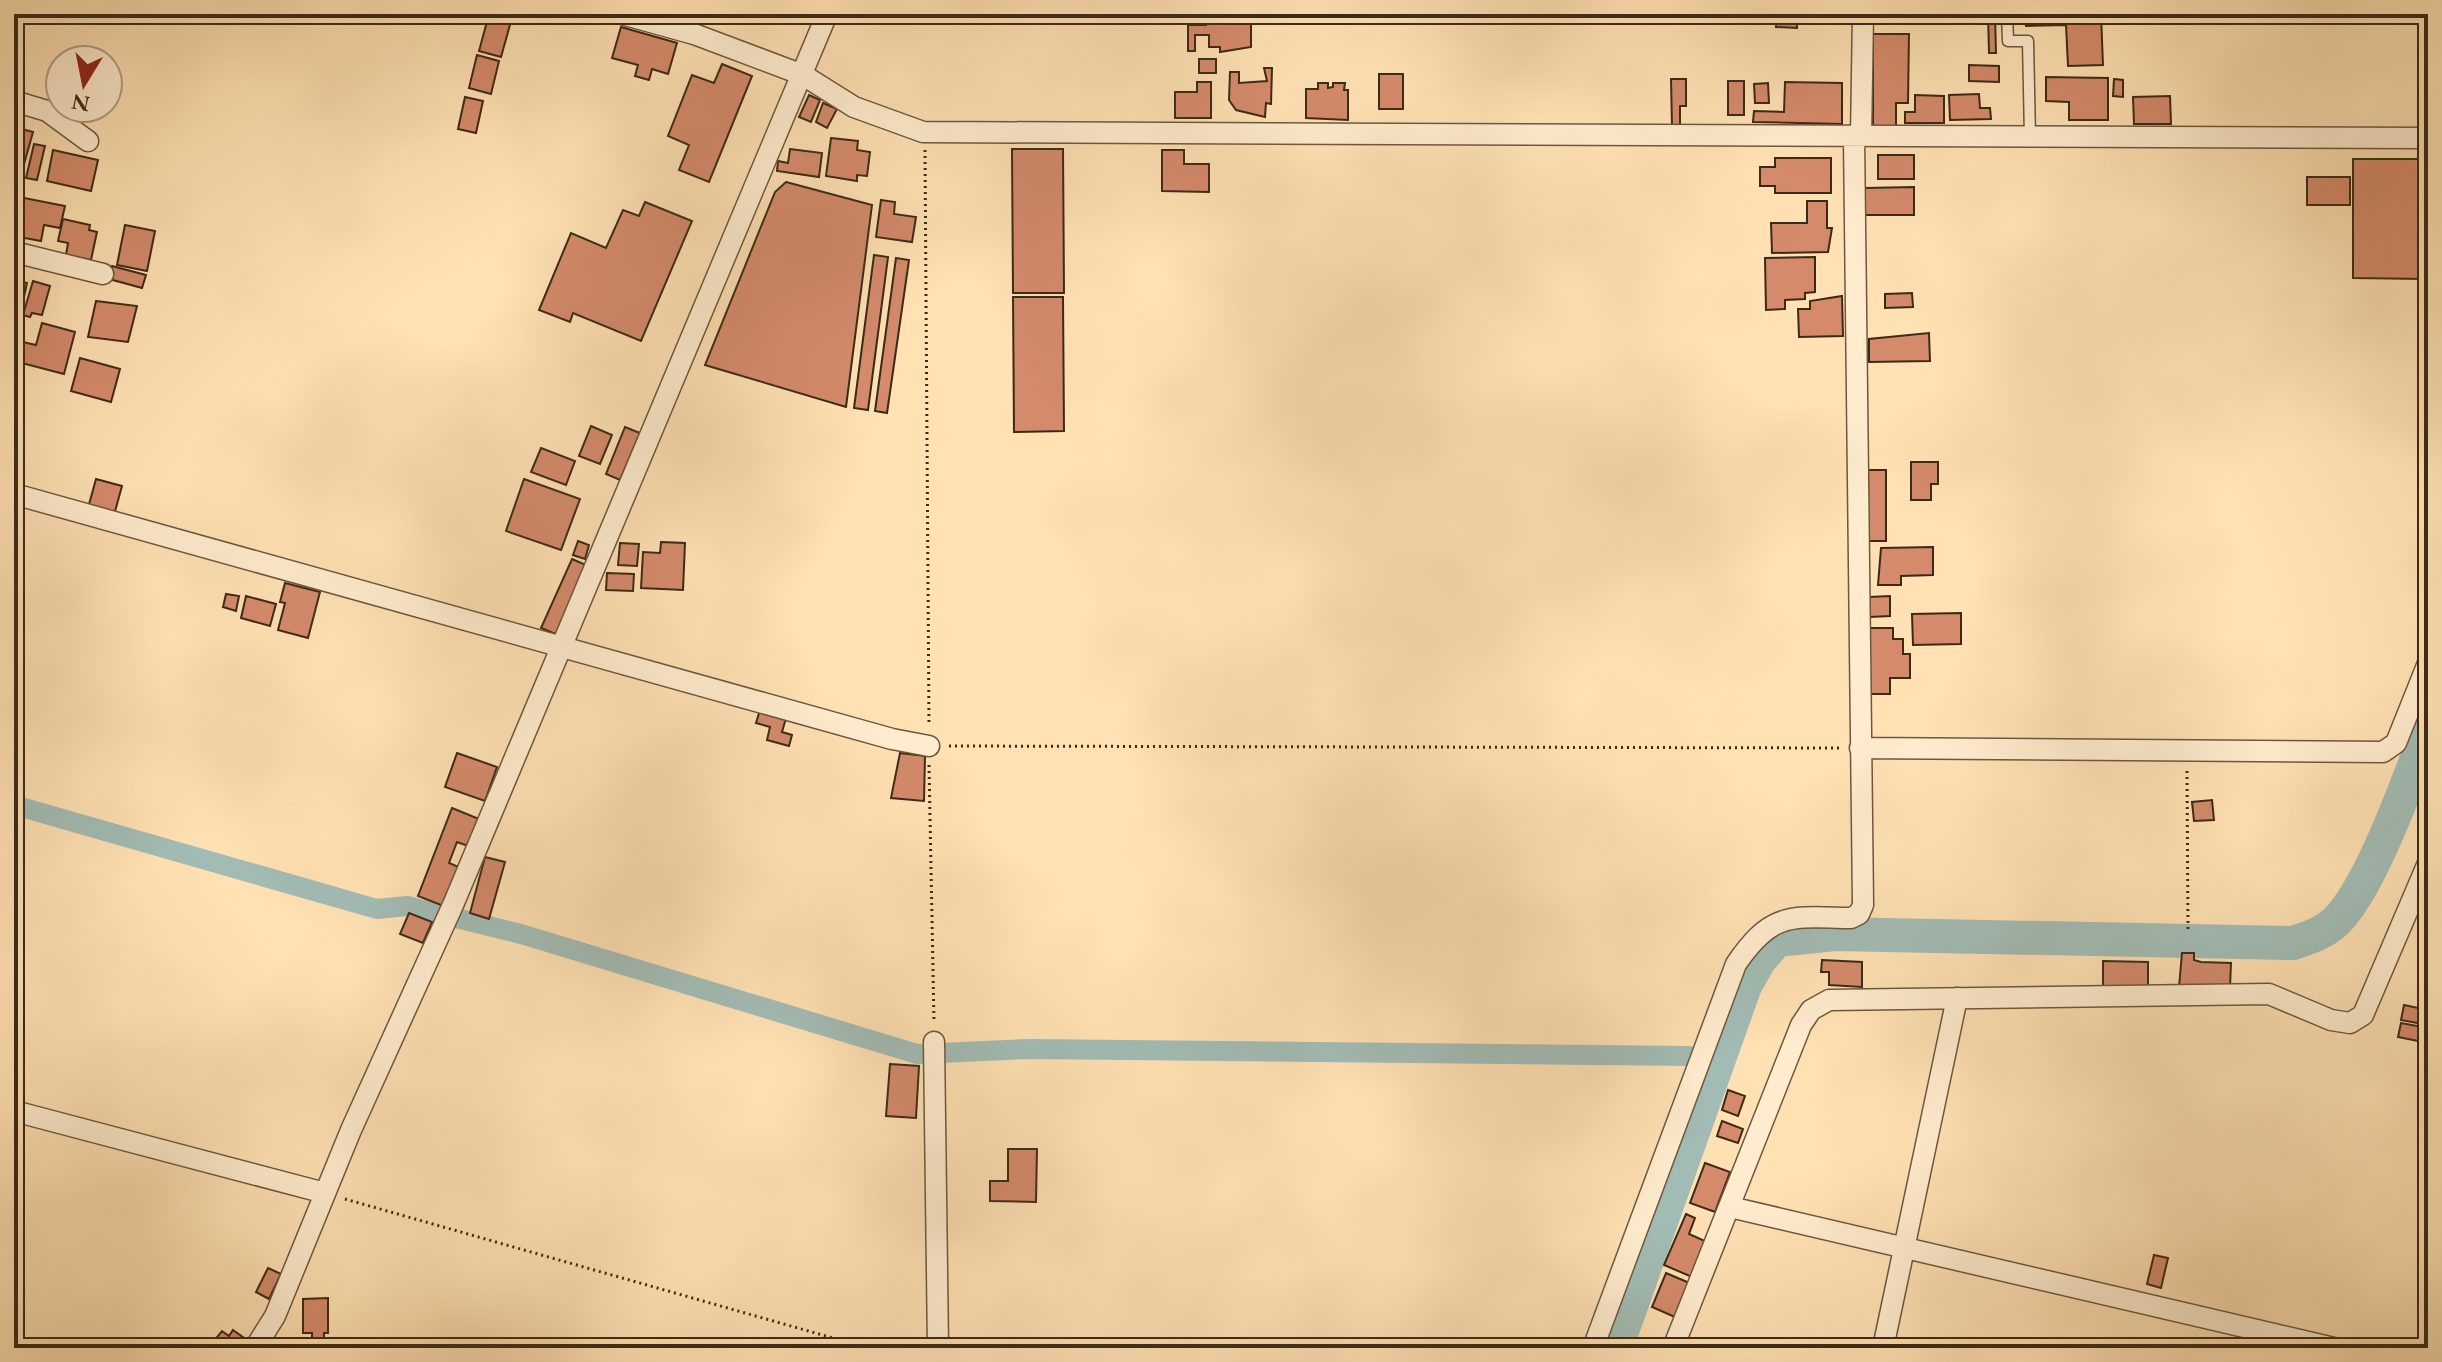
<svg xmlns="http://www.w3.org/2000/svg" width="2442" height="1362" font-family="'EB Garamond',serif">
	<style>
		.lines { fill: none; stroke-linecap: round; stroke-linejoin: round }
		.canal { stroke: #a2bcb5; stroke-width: 20 }
		.river { stroke: #a2bcb5; stroke-width: 34 }
		.building { fill: #d48a6b; stroke: #3c2a16; stroke-width: 2 }
		.lane-casing { stroke: #6d583e; stroke-width: 13 }
		.street-casing { stroke: #6d583e; stroke-width: 23 }
		.path { stroke: #3c2a16; stroke-width: 3; stroke-dasharray: 2 4; stroke-linecap: butt }
		.lane { stroke: #ffecce; stroke-width: 10 }
		.street { stroke: #ffecce; stroke-width: 20 }
	</style>
	<rect width="100%" height="100%" fill="#ffe1b4"/>
	<filter id="stains"><feTurbulence type="fractalNoise" baseFrequency=".0025" numOctaves="4"/><feColorMatrix values="0 0 0 0 .2 0 0 0 0 .09 0 0 0 0 .02 0 0 0 .5 -.17"/></filter>
	<radialGradient id="worn" r=".72"><stop offset=".6" stop-color="#630" stop-opacity="0"/><stop offset="1" stop-color="#630" stop-opacity=".3"/></radialGradient>
	<g class="lines">
		<path class="canal" d="M14,805L377,909L407,906L521,934L917,1054L1028,1049L1690,1056"/>
		<path class="river" d="M1616,1348L1745,986L1759,961L1777,940L1835,934L2293,943C2311,937 2328,932 2341,916C2374,878 2409,779 2428,729"/>
	</g>
	<path class="building" d="M489,14H513L501,57L479,51Z
		M1777,14H1797V28L1776,27Z
		M1988,14H1995L1996,53H1989Z
		M2026,14H2101L2103,65L2068,66L2066,25L2026,26Z
		M1206,19H1251V47L1220,52V47H1209V35H1195V51H1188V25H1206Z
		M621,27L677,43L668,74L652,69L649,80L635,76L638,65L612,58Z
		M1873,34H1909L1908,103H1896V129H1873Z
		M477,55L499,61L491,94L469,88Z
		M1199,59H1216V73H1199Z
		M722,64L752,76L709,182L679,170L689,145L668,136L692,75L714,83Z
		M1969,65L1999,66V82L1969,81Z
		M1264,68H1272L1271,104L1266,103L1265,117L1236,110L1229,100L1230,72H1239V83L1267,81Z
		M1379,74H1403V109H1379Z
		M2046,77L2108,78V120H2069V102L2046,101Z
		M1671,79H1686V106H1680V126H1672Z
		M2114,79L2123,80V97L2113,96Z
		M1728,81H1744V115H1728Z
		M1197,82H1211V118H1175V92H1197Z
		M1785,82L1842,83V124L1753,122L1754,111L1784,112Z
		M1318,83H1328V88L1333,87V83H1345L1344,90H1348V120L1306,118V89H1318Z
		M1768,83L1769,103H1755L1754,84Z
		M1979,94L1980,108H1990L1991,119L1950,120L1949,95Z
		M809,95L820,100L811,122L799,117Z
		M1915,95L1944,96V123H1905V112H1915Z
		M2170,96L2171,124H2134L2133,97Z
		M465,97L483,101L476,133L458,129Z
		M823,103L837,109L827,128L816,122Z
		M14,127L33,132L21,175L14,173Z
		M831,138L858,141L857,150L870,152L867,176L857,175V181L826,176Z
		M34,144L45,146L37,180L26,178Z
		M790,149L822,153L819,177L777,171L778,161L788,163Z
		M1012,149H1063L1064,293H1013Z
		M53,150L98,160L91,191L47,181Z
		M1162,150H1184V164H1209V192L1162,191Z
		M1878,155H1914V179H1878Z
		M1775,158H1831V193H1775V186H1760V167H1775Z
		M2353,159H2424V279L2353,278Z
		M2307,177H2350V205H2307Z
		M786,182L872,205L846,407L705,365L775,192Z
		M1914,187V215H1865V188Z
		M14,196L65,206L60,228L44,225L41,241L14,236Z
		M881,200L895,202L894,214L916,217L912,242L876,237Z
		M1807,201H1827V228H1832L1828,252L1772,253L1771,223H1807Z
		M645,202L692,221L641,341L573,313L570,322L539,310L571,233L606,248L623,210L639,216Z
		M63,219L90,225L89,230L97,232L91,260L66,255L68,243L58,241Z
		M125,225L155,231L147,271L117,265Z
		M874,255L888,257L868,410L854,408Z
		M1815,257V292L1805,293V299L1785,300V309L1766,310L1765,258Z
		M896,258L909,260L887,413L875,411Z
		M112,266L146,275L142,288L109,279Z
		M14,280L27,283L21,311L14,310Z
		M33,281L50,286L42,315L32,313L30,317L23,315Z
		M1912,293L1913,307L1885,308V294Z
		M1842,296L1843,336L1799,337L1798,309H1810V301Z
		M1013,297H1063L1064,431L1014,432Z
		M96,301L137,306L128,342L88,337Z
		M42,323L75,332L64,374L14,361V340L36,345Z
		M1929,333L1930,361L1869,362V339Z
		M80,358L120,369L111,402L71,391Z
		M591,426L612,435L600,464L579,456Z
		M625,427L640,433L620,480L606,474Z
		M541,448L575,461L566,485L531,472Z
		M1911,462H1938V484H1931V500H1911Z
		M1865,470H1886V541H1866Z
		M96,479L122,486L114,515L88,508Z
		M524,479L580,499L561,550L506,531Z
		M578,541L589,545L585,559L573,555Z
		M661,542L685,543L683,590L641,588L643,552L660,553Z
		M620,543L639,544L637,566L618,565Z
		M1933,547V575L1901,576V585H1878L1881,548Z
		M572,559L586,565L558,635L541,628Z
		M607,573L634,574L633,591L606,590Z
		M285,583L320,592L308,638L278,630L285,603L280,602Z
		M226,594L239,596L236,611L223,607Z
		M246,596L276,604L270,626L241,618Z
		M1890,596V616L1870,617L1869,597Z
		M1961,613V644L1913,645L1912,614Z
		M1865,628H1893V639H1903V654H1910V678H1890V694H1866Z
		M760,710L786,718L782,732L792,735L789,746L767,740L770,727L756,723Z
		M457,753L497,767L485,801L445,787Z
		M900,753L925,756L924,801L891,798Z
		M2212,800L2214,820L2194,821L2192,802Z
		M452,808L484,821L474,848L457,842L449,863L461,868L446,907L418,896Z
		M485,857L505,862L489,919L470,913Z
		M409,913L432,922L423,943L400,934Z
		M2182,953H2194V960L2201,962L2231,963L2230,988L2179,987Z
		M1822,960L1862,962V987L1829,985V972H1821Z
		M2103,961L2148,962V988L2103,987Z
		M2404,1005L2428,1010V1025L2401,1020Z
		M2401,1023L2428,1028V1043L2398,1037Z
		M890,1064L919,1066L916,1118L886,1116Z
		M1728,1090L1745,1096L1738,1116L1722,1110Z
		M1722,1121L1743,1129L1738,1143L1717,1136Z
		M1008,1149H1037L1036,1202L990,1201V1181H1008Z
		M1705,1163L1730,1172L1715,1212L1690,1203Z
		M1686,1214L1695,1218L1689,1234L1707,1242L1692,1277L1664,1265Z
		M2154,1255L2168,1258L2161,1288L2147,1284Z
		M268,1268L281,1274L269,1299L256,1292Z
		M1666,1273L1692,1284L1677,1318L1652,1307Z
		M328,1298V1333H324V1343H312V1333H303V1299Z
		M233,1330L247,1340L242,1348H221L213,1342L222,1331L229,1336Z"/>
	<g class="lines">
		<g class="lane-casing">
			<path id="lane" d="M2007,14L2008,41H2028L2030,137"/>
		</g>
		<g class="street-casing">
			<path id="street" d="M622,14L694,34L803,75L854,107L923,132L2428,138
				M14,101L47,111L88,141
				M1861,137L1863,14
				M14,252L103,274
				M14,494L892,739L929,746
				M1860,748L2383,752L2396,743L2428,663
				M934,1042L938,1348
				M14,1111L325,1193
				M1730,1207L2334,1348
				M255,1348L275,1316L351,1130L453,905L827,14
				M1593,1348L1736,964C1772,911 1791,917 1851,918L1859,914L1863,905L1854,137
				M1673,1348L1801,1025L1811,1010L1829,1000L2269,994L2331,1020L2350,1023L2363,1015L2428,863
				M1883,1348L1957,998"/>
		</g>
		<path class="path" d="M925,150L929,726
			M949,746L1841,748
			M929,765L934,1022
			M2187,771L2188,930
			M345,1199L868,1348"/>
		<use href="#lane" class="lane"/>
		<use href="#street" class="street"/>
	</g>
	<rect width="2442" height="1362" fill="none" stroke="#ffe1b4" stroke-width="48"/>
	<rect x="16" y="16" width="2410" height="1330" fill="none" stroke="#3c2a16" stroke-width="4"/>
	<rect x="24" y="24" width="2394" height="1314" fill="none" stroke="#3c2a16" stroke-width="2"/>
	<g transform="translate(84 84) rotate(190)"><circle r="38" fill="#ffecce" stroke="#b19e84" stroke-width="2"/>
	<path d="M0-6L14 30L0 20L-14 30Z" fill="#8f2418"/>
	<text y="-12" font-size="22" font-weight="bold" text-anchor="middle" fill="#3c2a16">N</text>
	</g>
	<rect width="100%" height="100%" filter="url(#stains)"/>
	<rect width="100%" height="100%" fill="url(#worn)"/>
</svg>
